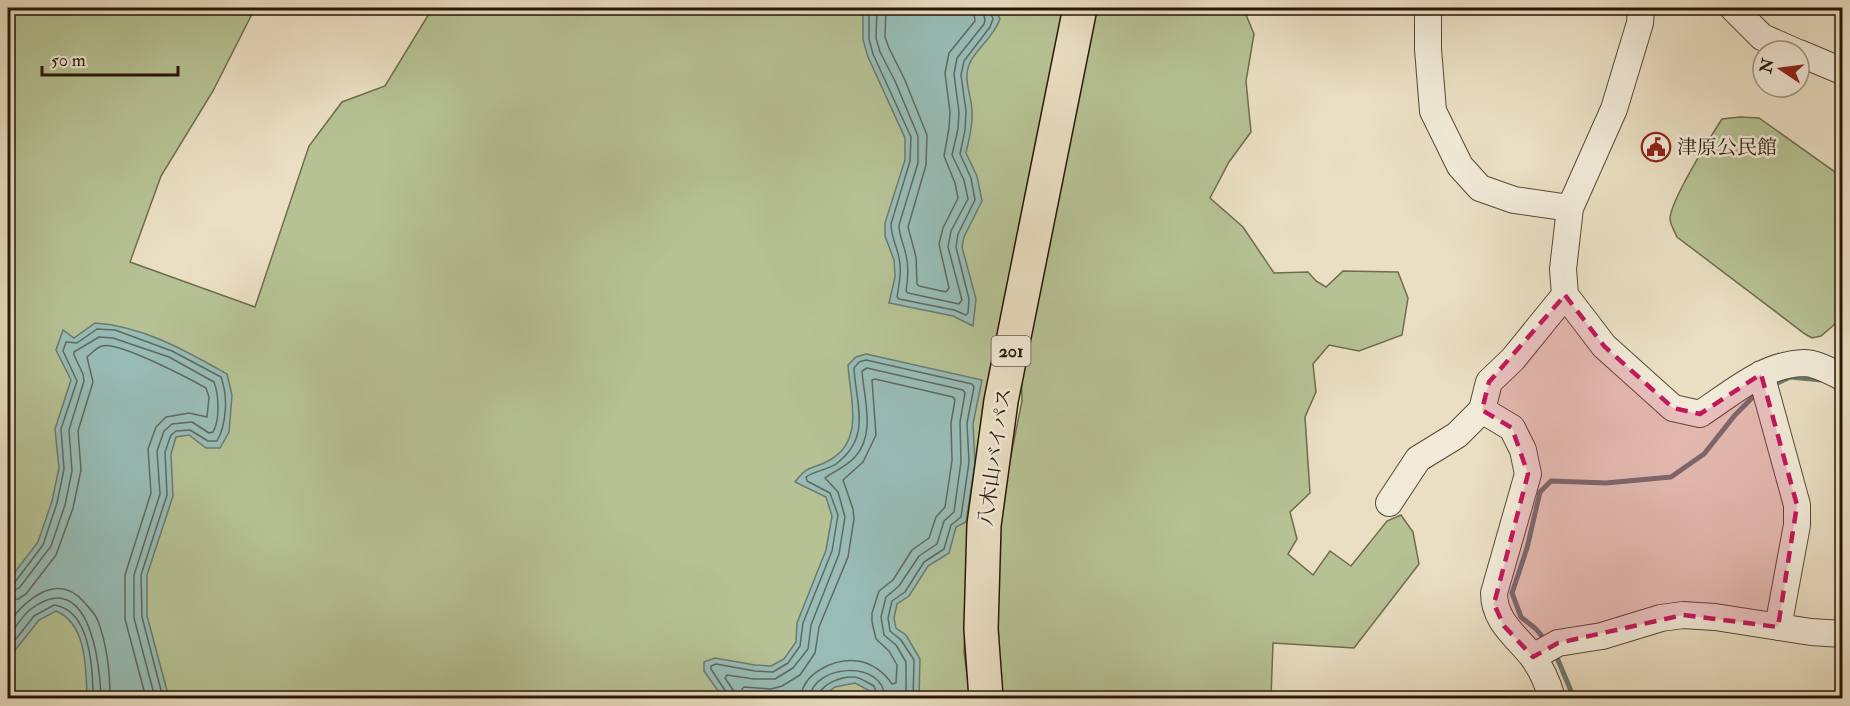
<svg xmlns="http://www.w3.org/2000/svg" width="1850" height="706" font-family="'IM FELL Double Pica','Noto Serif JP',serif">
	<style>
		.green { fill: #b6c294; stroke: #6e6c4d; stroke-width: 1.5 }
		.water { fill: #98bcb6; stroke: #6b7a70; stroke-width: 1.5 }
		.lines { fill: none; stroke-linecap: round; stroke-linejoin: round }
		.shore { stroke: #60695e; stroke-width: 1.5 }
		.stream { stroke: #6b7a70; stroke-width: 5 }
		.minor-casing { stroke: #584835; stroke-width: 28 }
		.highway-casing { stroke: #271606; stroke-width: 36 }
		.minor { stroke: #f1ead8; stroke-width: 26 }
		.highway { stroke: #eadfc3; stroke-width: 33 }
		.marked { fill: #c2185b; fill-opacity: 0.2; stroke: #c2185b; stroke-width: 4.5; stroke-dasharray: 12 8; stroke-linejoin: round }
		.labels { text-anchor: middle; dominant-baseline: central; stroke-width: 5; stroke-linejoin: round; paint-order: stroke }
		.shield { fill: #f1ead8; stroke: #645645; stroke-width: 1.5 }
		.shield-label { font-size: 18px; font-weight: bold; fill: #271606 }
		.poi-label { font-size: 20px; fill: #271606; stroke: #f1ead8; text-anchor: start }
		.street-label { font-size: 20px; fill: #271606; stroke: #f1ead8 }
	</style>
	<rect width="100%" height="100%" fill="#eadfc3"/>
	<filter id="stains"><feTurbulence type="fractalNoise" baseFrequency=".00333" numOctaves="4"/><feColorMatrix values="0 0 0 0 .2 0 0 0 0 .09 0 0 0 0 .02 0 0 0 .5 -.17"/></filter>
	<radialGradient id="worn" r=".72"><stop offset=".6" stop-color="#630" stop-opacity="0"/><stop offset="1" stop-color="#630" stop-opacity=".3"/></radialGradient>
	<path class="green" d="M8,8H255L213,91L161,176L130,262L255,307L309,146L342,102L385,86L430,12L437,8H1069L968,548L964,652L970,698H8Z
		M1094,8H1246L1247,17L1254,34L1246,81L1251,132L1229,162L1210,198L1243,227L1274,273L1308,272L1316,281L1326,287L1343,271L1398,272L1408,298L1402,335L1359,351L1329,345L1313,364L1316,392L1305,417L1310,493L1290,512L1297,539L1288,554L1313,575L1330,551L1351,566L1387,521L1401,515L1413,532L1419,564L1354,648L1273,643L1271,698H998L997,524L1022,401L1021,362Z
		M1740,117L1759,118L1842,177V318L1821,336L1812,338L1805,334L1677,237C1675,232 1670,224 1670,219C1670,201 1711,136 1722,119Z"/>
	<path class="water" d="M863,8H994L1000,19C993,39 974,50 969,65C963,80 972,97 972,112C973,126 969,139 966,153L977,176L982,201L964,237L962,247L976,299L973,326L953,316L889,303L895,277L894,260L885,236V223L905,160V138L868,57L863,40Z
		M95,323C143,326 186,351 227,374L232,395L229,432L220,448H206L189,435L176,437L171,454L173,496L147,575V616L169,698H87C86,669 87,624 56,611L39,620L8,659V581L38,542L52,501L59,468L55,429L71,380L56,350L63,330L74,338Z
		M866,354L982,380L973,424L975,463L966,522L956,527L949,553L928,566L909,596L897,604L894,618L896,628L906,635L920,659L919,698H872L870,691L855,683L835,687L821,698H721V695L704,671V662L715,658L755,665L771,666L784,659L796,642L797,623L826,550L832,516L826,497L795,482C809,463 813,470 830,460C865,440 850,398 848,365L856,357Z"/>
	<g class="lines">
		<path class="shore" d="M869,8V39L873,54L911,137L910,161L891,224C891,237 897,246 899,258C902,271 899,284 897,297L899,299L954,310L966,315L968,313L969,299L956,247L958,234L975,200L971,178L960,154L965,130L966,111L961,75L964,61L990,27L993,19L989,8
			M877,8L876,38L880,52L895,81L918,136V163L899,225C899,236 904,245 906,255C909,267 908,279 906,291L908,293L959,304L962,300L948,247L951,231L968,199L964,180L952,155L958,129L959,112L954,74L957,58L984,24L985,20L982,8
			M886,8L885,37L889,48L904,78L927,135L926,165L908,227L916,257L917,284L919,286L946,292L949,288L939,244L943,228L958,198L955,183L944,156L949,128L950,112L945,73L949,53L975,21L973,8
			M8,584L15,582L43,545L57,503L64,469L61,429L77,381L63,351L66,342L77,343L97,329L115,330L172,351L221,377C228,396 227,423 217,441H208L190,430L176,431L171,435L165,452L167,495L141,575L142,617L163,698
			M8,592L14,591L20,587L51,546L65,505L72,471L69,430L84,381L83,374L74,355V352L99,337L113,338L169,357L214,382C219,395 220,420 213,432L209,433L192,422L172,424L164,431L157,451L160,494L134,575V618L155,698
			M8,601L18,599L26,594L56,555L73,508L81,470L78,431L93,382L87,357C91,354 97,347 102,346C118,341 190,379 206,388L209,397L207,417L189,413L166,417L156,427L148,449L151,493L125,575V619L146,698
			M8,623C26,600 57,571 84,602C89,608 95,613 98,621C107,645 110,672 110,698
			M8,637C15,628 22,616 31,609C89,566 100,662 101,698
			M8,649L34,616L54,605C91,610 93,670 93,698
			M726,698V692L711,669V666L716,664L755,671L773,672L788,663L800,646L803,623L832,551L838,515L830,493L807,481L806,477C814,471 827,470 836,464C872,437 856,406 854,368L859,362L866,360L972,384L974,387L967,423L969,462L961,517L951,525L944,549L924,562L905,592L892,601L888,618L890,631L901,640L914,660L913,698
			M734,698L733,690L725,678L727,675L754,679H775L793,668L808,649L811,625L839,554L845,517L838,492L825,478C834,471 846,467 855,457C876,434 864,399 862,371L867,368L963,390L965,393L960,422L961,462L954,512L944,521L937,544L919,556L899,586L886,597L881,617L884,635L896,645L906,662V698
			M743,698L742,689L744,687L771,689L782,686L800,675L815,653L819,627L848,557L854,519L853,509L843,480L863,462L876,435L872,380L875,379L953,397L955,400L951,423L952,461L945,507L936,517L929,538L912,550L893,580L879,591L872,613V622L876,639L889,651L897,665L896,683L892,684C885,673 872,663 858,661C835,658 802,673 801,698
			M810,698C812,665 883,658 885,698
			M818,698C820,684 841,676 855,677C861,678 868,683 874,686L878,698"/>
		<path class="stream" d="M1771,386L1790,377L1822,380
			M1546,641L1536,629L1521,617L1512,593L1527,548L1540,492L1551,481L1606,483L1671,477L1704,454L1735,415L1757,393
			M1555,653L1574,698"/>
		<g class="minor-casing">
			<path id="minor" d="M1428,8V49L1433,111L1460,166L1480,188L1514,200L1570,208
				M1641,8L1640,23L1614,109L1570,208L1563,269L1565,295L1604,346L1673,408L1700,414C1731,394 1764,364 1803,363C1817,363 1830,371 1842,377
				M1733,8L1762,37L1794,51
				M1799,53L1842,71
				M1761,374L1797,505V525L1778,627
				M1389,503L1418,459L1457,435L1482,410
				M1533,657L1558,643L1602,636L1661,618L1683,615L1715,617L1811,632L1842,634
				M1552,698C1548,684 1541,668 1532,656C1516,636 1494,621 1494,593L1528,474L1523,450L1512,428L1482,410L1489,382L1513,359L1565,295"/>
		</g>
		<g class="highway-casing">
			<path id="highway" d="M986,698L981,629L984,525L1001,401L1080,8"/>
		</g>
		<use href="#minor" class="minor"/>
		<use href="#highway" class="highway"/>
	</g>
	<path class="marked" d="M1565,295L1604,346L1673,408L1700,414L1761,374L1797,505L1778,627L1683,615L1558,643L1533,657L1504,626L1494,604L1528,474L1512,428L1482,410L1489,382Z"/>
	<defs>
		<g id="civic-ring" transform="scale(1.5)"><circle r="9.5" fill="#f1ead8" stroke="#8f2418" stroke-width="1.5"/><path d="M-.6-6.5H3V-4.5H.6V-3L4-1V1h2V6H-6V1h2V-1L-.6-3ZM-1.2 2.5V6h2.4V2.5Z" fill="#8f2418"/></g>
	</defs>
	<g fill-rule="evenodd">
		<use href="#civic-ring" x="1656" y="147"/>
	</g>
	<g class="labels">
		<rect class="shield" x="991.5" y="336" width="39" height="30" rx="4.5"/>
		<g class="shield-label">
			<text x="1011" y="351">201</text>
		</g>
		<g class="poi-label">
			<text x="1677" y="147">津原公民館</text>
		</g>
		<g class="street-label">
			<text transform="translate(995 457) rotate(-82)">八木山バイパス</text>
		</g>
	</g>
	<rect width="1850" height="706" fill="none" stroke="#eadfc3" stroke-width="30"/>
	<rect x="9" y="9" width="1832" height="688" fill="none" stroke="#271606" stroke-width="3"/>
	<rect x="15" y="15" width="1820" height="676" fill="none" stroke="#271606" stroke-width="1.5"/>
	<g transform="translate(1781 69) rotate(283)"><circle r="28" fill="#f1ead8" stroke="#a09584" stroke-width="1.5"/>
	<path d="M0-4.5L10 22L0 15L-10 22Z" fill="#8f2418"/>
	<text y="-9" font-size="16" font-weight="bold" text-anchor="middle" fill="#271606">N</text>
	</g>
	<path d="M42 66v9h136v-9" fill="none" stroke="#271606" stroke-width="3"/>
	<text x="51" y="66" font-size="18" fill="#271606" stroke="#f1ead8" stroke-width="4.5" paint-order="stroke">50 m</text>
	<rect width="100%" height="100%" filter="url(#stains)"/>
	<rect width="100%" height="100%" fill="url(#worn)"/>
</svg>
